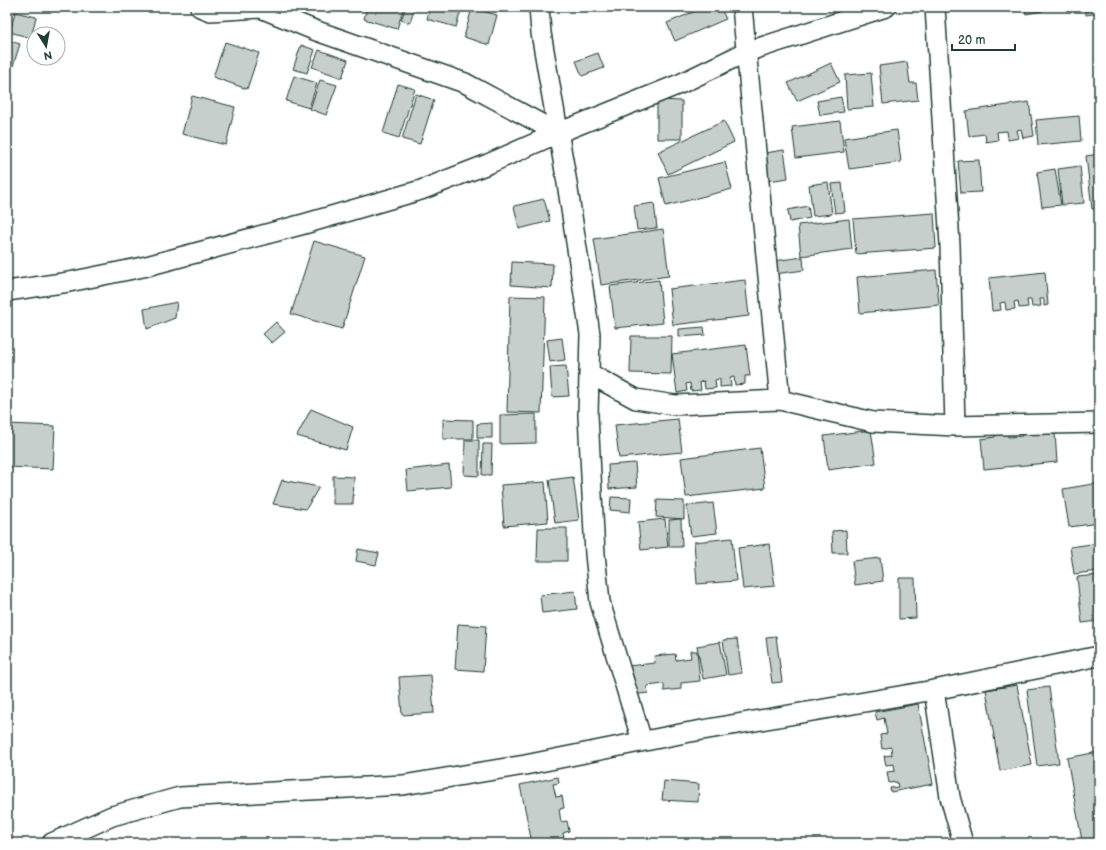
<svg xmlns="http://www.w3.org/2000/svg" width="1106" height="850" font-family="'Balsamiq Sans',sans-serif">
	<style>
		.building { fill: #c7cfcc; stroke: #1f3d34 }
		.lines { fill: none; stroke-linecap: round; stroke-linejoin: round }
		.minor-casing { stroke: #1f3d34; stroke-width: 22 }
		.minor { stroke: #fff; stroke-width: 19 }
	</style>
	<rect width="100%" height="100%" fill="#fff"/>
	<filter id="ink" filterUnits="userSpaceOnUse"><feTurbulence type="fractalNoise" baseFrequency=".025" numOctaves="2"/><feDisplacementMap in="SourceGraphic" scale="8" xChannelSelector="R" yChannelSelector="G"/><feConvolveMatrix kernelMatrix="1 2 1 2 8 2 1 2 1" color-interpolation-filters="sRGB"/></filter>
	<g filter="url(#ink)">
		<path class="building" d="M7,7H11L7,22Z
			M367,7H404L397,29L364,19Z
			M406,7H415L410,23L401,20Z
			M430,7H462L456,27L427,19Z
			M705,7H720L726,19L675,41L667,23Z
			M1025,7H1042L1043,11L1026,14Z
			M1085,7H1099V13L1086,15Z
			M472,8L497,15L489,45L464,37Z
			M15,12L36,17L31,38L10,32Z
			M7,40L20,44L7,85Z
			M225,42L259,53L247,89L213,77Z
			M301,45L315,50L307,73L293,69Z
			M319,50L348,60L342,78L312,67Z
			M598,53L604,68L582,76L576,61Z
			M907,62L910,83H916L918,100L883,104L879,66Z
			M831,63L840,82L797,101L788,83Z
			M871,73L874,107L847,109L845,75Z
			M294,76L317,83L309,108L286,101Z
			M320,80L337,85L326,115L310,109Z
			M398,84L415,89L399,138L383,133Z
			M416,94L434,100L420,144L402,139Z
			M192,96L235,107L226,145L182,134Z
			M841,97L844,112L820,115L817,101Z
			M657,100L682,101V139H657Z
			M1029,102L1034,136L1023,138L1021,129L1017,130L1019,138L1008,140L1007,131L997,132L998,140L986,142L985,134L969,136L966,111Z
			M1079,116L1081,141L1038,145L1036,120Z
			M724,121L734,142L668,174L658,152Z
			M840,121L844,152L796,158L792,127Z
			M897,130L901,162L849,169L844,138Z
			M784,150L788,178L768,181L765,153Z
			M1099,154V208L1092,209L1086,156Z
			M979,160L981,192L961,193L958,161Z
			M725,162L732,189L666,206L659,178Z
			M1080,166L1084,203L1062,205L1058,169Z
			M1055,169L1061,205L1042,207L1037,172Z
			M828,182L832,214L813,216L809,185Z
			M842,183L845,212L835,213L831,184Z
			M544,199L550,221L519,229L514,206Z
			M654,203L657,228L637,230L634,206Z
			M808,206L810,218L790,222L788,210Z
			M934,213L936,248L856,254L853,219Z
			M849,219L852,249L801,256L798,225Z
			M663,229L669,276L601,285L594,239Z
			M314,241L365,256L342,329L291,314Z
			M803,257L804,270L775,274L773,261Z
			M512,262L553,264L552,288L511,285Z
			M936,270L939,305L860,313L857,277Z
			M1045,272L1048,305L1044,306V299H1040L1041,306L1032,307L1031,300H1027L1028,307L1019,308L1018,301L1014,302L1015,309L1006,310L1005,302L1000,303L1001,310L992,311L989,278Z
			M659,280L663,323L615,328L610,286Z
			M745,280L749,316L673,325L669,289Z
			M510,296L545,297L541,413L507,412Z
			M177,302L175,318L147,329L144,309Z
			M276,322L285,332L272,343L263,334Z
			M704,327L705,335L679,337V329Z
			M631,336H672L671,374L630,373Z
			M562,338L565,360L550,362L547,340Z
			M746,345L750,376H745V384L735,385L734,377L730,378L731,386L720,387V379L715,380L716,388L705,389L704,381L700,382L701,390L691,391L690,383L686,384L687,391L677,393L672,354Z
			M566,366L569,396L552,397L550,367Z
			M311,409L353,427L346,450L297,436Z
			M536,414V443L500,444V415Z
			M443,419L473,420V439H443Z
			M678,419L682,452L619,458L615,425Z
			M492,423V438H477V424Z
			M7,424L55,426L53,469L7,467Z
			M1036,427L1037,434L1055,433L1057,462L984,469L981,439L995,437L994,431L1007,430L1008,437L1022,436L1021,428Z
			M871,430L876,463L828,470L824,436Z
			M465,440H479V476L464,475Z
			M483,444H492L491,475H482Z
			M760,448L765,488L686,497L681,458Z
			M635,463L637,487L609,489L608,465Z
			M449,465L451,487L408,491L406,470Z
			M333,476L354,477L353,504H333Z
			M573,477L579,520L555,523L549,480Z
			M282,480L319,487L306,509L273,504Z
			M545,482L548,522L504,526L501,485Z
			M1099,483V523L1069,527L1063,489Z
			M611,497L631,498L630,512L610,510Z
			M657,500L684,501V519L656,517Z
			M713,503L717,533L691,536L687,506Z
			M665,519L668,547L641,550L638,522Z
			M681,519L682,547H669V520Z
			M538,528H567V561H537Z
			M846,530L847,553H833L832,531Z
			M732,538L736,581L697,584L694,542Z
			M1099,543V571L1074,574L1070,547Z
			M769,544L775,586L743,589L738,548Z
			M358,549L379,553L376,565L356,561Z
			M880,558L883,581L855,585L852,561Z
			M1099,575V621L1082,623L1077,577Z
			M899,578H915L916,618L899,619Z
			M575,591L577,609L542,613L540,595Z
			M458,624L486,626L483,671L455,669Z
			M776,636L782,682L772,683L766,637Z
			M737,639L742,673L728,675L723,640Z
			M720,642L726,675L703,679L697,646Z
			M690,651H697L700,681L681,683V689L664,691V684L647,686L648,693L632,695L628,666L655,663L654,656L675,654L676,660L691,658Z
			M431,675L434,713L402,715L399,677Z
			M1017,685L1032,765L1000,771L986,690Z
			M1049,687L1059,763L1037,766L1027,690Z
			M918,704L933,784L891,792L890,788L898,787L897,782L889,783L887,772L895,771L894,764L886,765L884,756L892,755L891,747L882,749L880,735L887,734L884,718L877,720L875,712Z
			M1098,752L1099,760V838L1082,841L1067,758Z
			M558,777L559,783L553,784L556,797L562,796L564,808L559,809L561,822L567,821L569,831L563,833L565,843H532L520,785Z
			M664,781L699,784L698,802L662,800Z"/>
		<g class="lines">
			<g class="minor-casing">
				<path id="minor" d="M200,7L210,11L261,8L314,30L465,83L558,133
					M539,7L541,33L567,183L590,334L588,415L595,554L600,602L642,741
					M742,7L780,400
					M935,7L950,245L955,426
					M7,291L69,282L143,267L304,224L421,190L488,164L558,133L682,83L746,52L886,7
					M590,374L636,399L675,405L780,400L873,422L955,426L1099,423
					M934,690L950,797L963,843
					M52,843L112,816L180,797L403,785L525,765L685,733L934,690L1099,656"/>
			</g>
			<use href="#minor" class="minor"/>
		</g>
	</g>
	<rect width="1106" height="850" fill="none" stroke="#fff" stroke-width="24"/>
	<rect x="12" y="12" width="1082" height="826" fill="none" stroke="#1f3d34" stroke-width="1.5" filter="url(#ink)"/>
	<g transform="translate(46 46) rotate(169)"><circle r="19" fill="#ffffff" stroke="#a5b1ae"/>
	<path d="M0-3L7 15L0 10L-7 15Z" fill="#1f3d34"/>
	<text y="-6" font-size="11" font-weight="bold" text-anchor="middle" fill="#1f3d34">N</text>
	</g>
	<path d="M952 44v6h63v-6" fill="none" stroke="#1f3d34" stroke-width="2"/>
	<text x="958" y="44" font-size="12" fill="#1f3d34" stroke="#ffffff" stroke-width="3" paint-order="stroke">20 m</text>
</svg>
